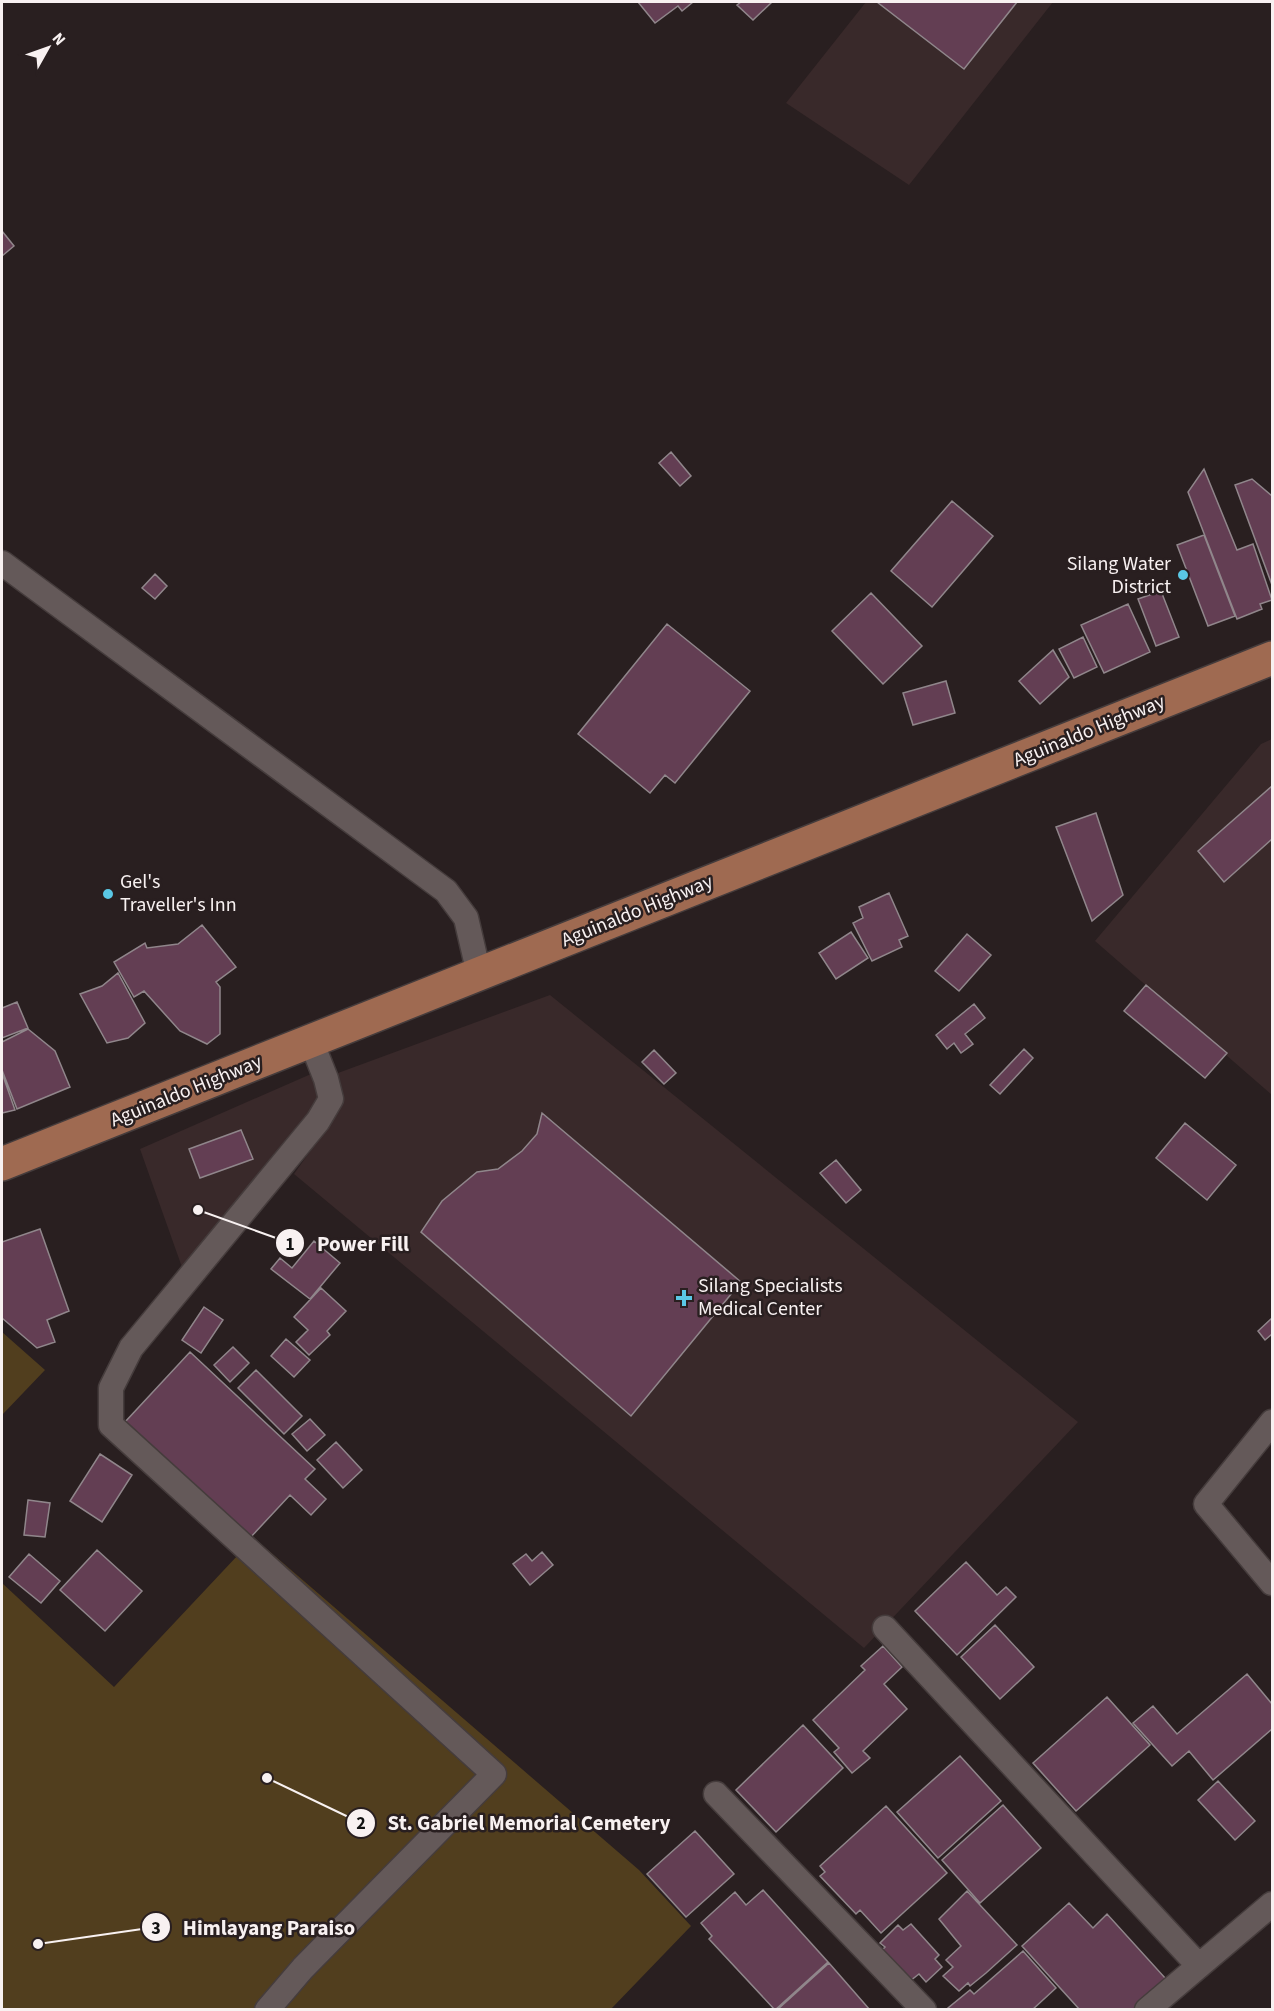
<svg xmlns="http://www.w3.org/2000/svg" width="1274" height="2011" font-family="'Source Sans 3',sans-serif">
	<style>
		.built { fill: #39292a }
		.green { fill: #513e1e }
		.building { fill: #633e53; stroke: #90868b; stroke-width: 1.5 }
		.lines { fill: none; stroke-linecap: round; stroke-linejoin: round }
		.street-casing { stroke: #453c3c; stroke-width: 27 }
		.primary-casing { stroke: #453c3c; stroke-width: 36 }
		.street { stroke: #645959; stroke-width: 24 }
		.primary { stroke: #9f6a51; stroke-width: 33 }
		.poi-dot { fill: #5ac8e5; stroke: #291f20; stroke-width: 2 }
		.labels { text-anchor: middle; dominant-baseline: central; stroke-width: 5; stroke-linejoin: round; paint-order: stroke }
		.poi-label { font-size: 20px; fill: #f8f1f1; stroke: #291f20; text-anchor: start }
		.street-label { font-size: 20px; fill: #f8f1f1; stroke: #291f20 }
		.leader { fill: none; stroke: #f8f1f1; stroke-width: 2 }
		.callout-dot { fill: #f8f1f1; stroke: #291f20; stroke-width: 2 }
		.mark-label { font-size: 18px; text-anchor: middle; font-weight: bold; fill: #111 }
		.callout-label { font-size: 21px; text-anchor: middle; font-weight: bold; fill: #f8f1f1; stroke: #291f20; stroke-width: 5; stroke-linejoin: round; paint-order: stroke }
	</style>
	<rect width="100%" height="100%" fill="#291f20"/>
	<path class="built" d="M866,2H1053L909,185L786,103Z
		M1272,739V1095L1095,941L1261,744Z
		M550,995L1078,1422L864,1648L294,1174L330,1123L341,1100L338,1073Z
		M311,1074L319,1092L315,1109L183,1270L140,1149Z"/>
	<path class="green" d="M2,1332L45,1370L2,1415Z
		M254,1538L639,1870L691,1926L611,2009H2V1583L114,1687Z"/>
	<path class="building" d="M638,2H693L682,11L678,6L655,23Z
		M741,2H772L753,20L737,5Z
		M877,2H1017L964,69Z
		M2,231L14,246L2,256Z
		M671,452L691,476L680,486L659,463Z
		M1204,469L1237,550L1253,544L1272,600L1260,604L1262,609L1237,619L1188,492Z
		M1252,479L1272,496V585L1235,485Z
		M952,501L993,536L932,607L891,571Z
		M1204,535L1235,616L1208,626L1177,545Z
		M155,574L167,586L155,599L142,588Z
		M1161,591L1179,637L1156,646L1138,599Z
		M871,593L922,646L883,684L832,631Z
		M1128,604L1150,652L1104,673L1081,625Z
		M667,624L750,691L675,783L665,775L650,793L578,734Z
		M1083,637L1097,667L1074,678L1059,649Z
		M1053,650L1069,677L1040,704L1019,681Z
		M946,681L955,713L913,725L903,693Z
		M1272,786V839L1224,882L1198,851Z
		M1096,813L1123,895L1092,921L1056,827Z
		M889,893L908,936L899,940L902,947L872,961L853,923L863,918L859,907Z
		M202,925L236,967L216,982L220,987V1034L207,1044L180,1031L144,991L134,997L114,962L145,943L147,948L178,944Z
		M851,932L868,958L836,979L819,953Z
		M967,934L991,955L959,991L935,971Z
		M118,973L145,1023L128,1038L107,1043L80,994L102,986Z
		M1146,985L1227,1053L1205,1078L1124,1011Z
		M17,1002L28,1028L2,1038V1008Z
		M974,1004L985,1018L965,1034L973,1044L961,1053L954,1043L947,1049L936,1035Z
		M28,1029L55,1051L70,1087L17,1109L2,1070V1042Z
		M1024,1049L1033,1058L1000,1094L990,1085Z
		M654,1050L676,1073L664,1084L642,1062Z
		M2,1073L15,1110L2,1113Z
		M542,1113L741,1282L631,1416L421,1232L442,1201L477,1172L498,1169L522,1151L537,1134Z
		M1185,1123L1236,1165L1207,1200L1156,1158Z
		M241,1130L253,1159L200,1178L189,1149Z
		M836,1160L861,1190L846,1203L820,1173Z
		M40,1229L69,1311L47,1320L55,1342L37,1348L2,1318V1242Z
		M314,1241L340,1263L310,1299L271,1269L280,1258L292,1268Z
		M321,1288L346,1311L327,1331L330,1335L309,1355L296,1342L308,1330L294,1317Z
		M204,1307L223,1320L201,1353L182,1340Z
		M1272,1318V1334L1265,1340L1258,1331Z
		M286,1339L310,1360L294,1377L271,1356Z
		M233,1347L249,1363L230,1382L214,1365Z
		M190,1352L315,1469L305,1479L326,1499L311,1515L290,1495L249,1539L125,1422Z
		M256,1370L302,1416L284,1434L238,1388Z
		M310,1419L325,1435L307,1451L292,1434Z
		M336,1442L362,1470L343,1488L317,1460Z
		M100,1454L132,1475L102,1522L70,1501Z
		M28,1500L50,1503L45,1537L24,1535Z
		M97,1550L142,1591L105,1631L60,1590Z
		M542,1552L553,1565L530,1585L513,1564L526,1554L532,1561Z
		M29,1554L60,1581L41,1603L9,1577Z
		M966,1562L997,1595L1006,1587L1016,1597L957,1655L915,1611Z
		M995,1625L1034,1667L1000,1699L961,1657Z
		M883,1646L902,1667L884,1684L907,1709L863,1751L870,1758L852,1773L834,1752L839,1748L813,1720L865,1670L861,1666Z
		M1247,1674L1272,1704V1729L1213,1780L1189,1751L1172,1766L1133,1723L1153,1706L1177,1734Z
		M1107,1697L1150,1745L1076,1811L1033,1763Z
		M803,1725L843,1768L776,1832L736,1790Z
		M960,1756L1001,1801L938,1858L897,1812Z
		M1218,1781L1255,1821L1235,1840L1198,1800Z
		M1003,1805L1041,1848L980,1903L942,1860Z
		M886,1806L947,1873L881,1933L860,1910L856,1914L820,1876L825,1872L820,1866Z
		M695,1831L734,1874L686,1917L647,1874Z
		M763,1890L828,1962L775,2010L709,1939L712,1936L701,1923L735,1892L746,1905Z
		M967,1891L1017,1945L986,1973L970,1986L968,1983L959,1991L943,1976L953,1967L946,1960L961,1946L939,1919Z
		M1069,1903L1093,1928L1107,1914L1166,1979L1144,2010H1080L1022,1946Z
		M911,1924L939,1955L935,1959L942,1967L926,1982L919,1974L910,1981L882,1950L885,1947L880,1943L898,1925L903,1930Z
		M1023,1951L1056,1988L1032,2010H949L948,2008L970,1990L974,1994Z
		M829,1963L870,2010H777Z"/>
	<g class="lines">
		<g class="street-casing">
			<path id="street" d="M2,563L446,891L466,918L479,974
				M1272,1422L1206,1504L1272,1583
				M885,1628L1199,1966
				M716,1794L924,2010
				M267,2010L303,1968L494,1774L111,1425V1388L131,1348L318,1121L331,1099L326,1079L311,1041
				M1147,2010L1272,1904"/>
		</g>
		<g class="primary-casing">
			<path id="primary" d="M2,1164L1272,658"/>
		</g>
		<use href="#street" class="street"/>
		<use href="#primary" class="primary"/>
	</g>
	<g class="poi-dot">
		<circle cx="1183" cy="575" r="6"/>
		<circle cx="108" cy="894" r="6"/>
		<path d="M681 1289h6v6h6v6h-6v6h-6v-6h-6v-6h6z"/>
	</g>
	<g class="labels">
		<g class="poi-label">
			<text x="1171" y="564" text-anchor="end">Silang Water<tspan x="1171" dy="23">District</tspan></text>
			<text x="120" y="882">Gel's<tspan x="120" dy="23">Traveller's Inn</tspan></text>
			<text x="698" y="1286">Silang Specialists<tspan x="698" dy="23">Medical Center</tspan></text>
		</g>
		<g class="street-label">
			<text transform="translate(1089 731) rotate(-22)">Aguinaldo Highway</text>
			<text transform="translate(637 911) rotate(-22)">Aguinaldo Highway</text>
			<text transform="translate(186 1091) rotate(-22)">Aguinaldo Highway</text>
		</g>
	</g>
	<path class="leader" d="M198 1210L290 1243M267 1778L361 1823M38 1944L156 1927"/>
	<g class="callout-dot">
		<circle cx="198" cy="1210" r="6"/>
		<circle cx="267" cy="1778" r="6"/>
		<circle cx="38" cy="1944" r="6"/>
		<circle cx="290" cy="1243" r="15"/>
		<circle cx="361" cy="1823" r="15"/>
		<circle cx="156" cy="1927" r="15"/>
	</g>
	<g class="mark-label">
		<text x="290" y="1250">1</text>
		<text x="361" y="1829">2</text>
		<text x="156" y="1934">3</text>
	</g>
	<g class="callout-label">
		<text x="363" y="1251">Power Fill</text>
		<text x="529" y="1830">St. Gabriel Memorial Cemetery</text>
		<text x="269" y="1935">Himlayang Paraiso</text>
	</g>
	<rect width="1274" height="2011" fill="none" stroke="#f8f1f1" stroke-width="6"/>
	<g transform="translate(48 48) rotate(50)" stroke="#291f20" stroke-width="4.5" paint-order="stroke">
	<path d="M0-4.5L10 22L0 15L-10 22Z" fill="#f8f1f1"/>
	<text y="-9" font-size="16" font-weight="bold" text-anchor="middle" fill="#f8f1f1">N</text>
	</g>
</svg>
